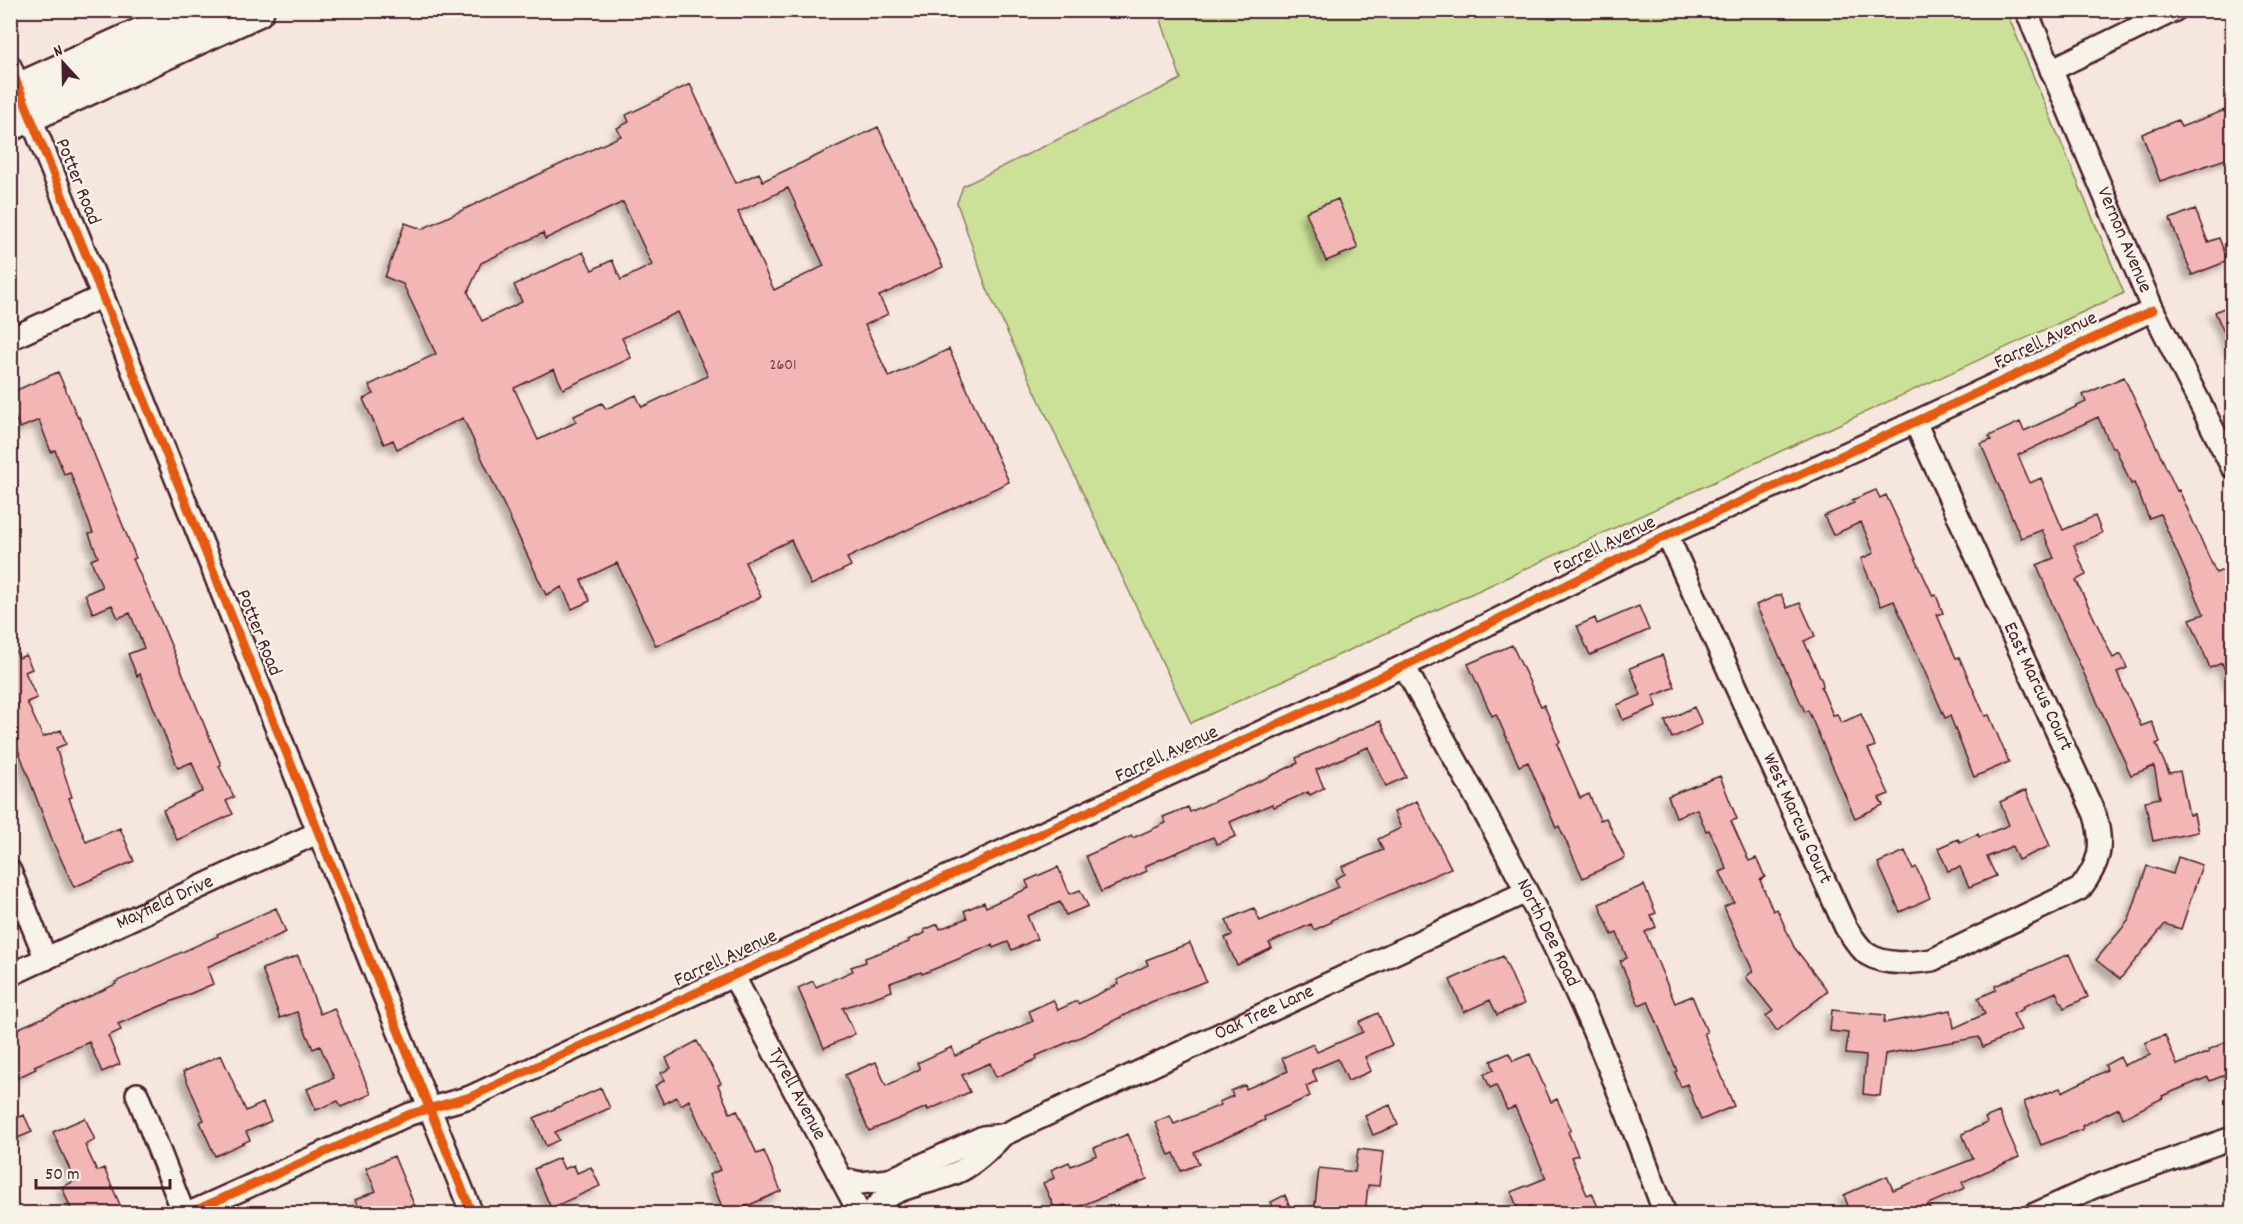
<svg xmlns="http://www.w3.org/2000/svg" width="2243" height="1224" font-family="Dekko,sans-serif">
	<style>
		.green { fill: #cae197; stroke: #8a8061; stroke-width: 1.5 }
		.building { fill: #f2b6b5; stroke: #4a1f2b; stroke-width: 1.5; fill-rule: evenodd; filter: url(#shadow) }
		.lines { fill: none; stroke-linecap: round; stroke-linejoin: round }
		.minor-casing { stroke: #4a1f2b; stroke-width: 26 }
		.primary-casing { stroke: #4a1f2b; stroke-width: 38 }
		.minor { stroke: #f7f3e8; stroke-width: 21 }
		.primary { stroke: #f7f3e8; stroke-width: 33 }
		.cycleway-casing { stroke: #f7f3e8; stroke-width: 13 }
		.cycleway { stroke: #e8590c; stroke-width: 9 }
		.labels { text-anchor: middle; dominant-baseline: central; stroke-width: 4.5; stroke-linejoin: round; paint-order: stroke }
		.number-label { font-size: 16px; fill: #74454e }
		.street-label { font-size: 20px; fill: #4a1f2b; stroke: #f7f3e8 }
	</style>
	<defs>
		<filter id="shadow"><feDropShadow dx="-5.5" dy="5.5" stdDeviation="3" flood-color="#0004"/></filter>
	</defs>
	<rect width="100%" height="100%" fill="#f6e7de"/>
	<filter id="ink" filterUnits="userSpaceOnUse"><feTurbulence type="fractalNoise" baseFrequency=".0167" numOctaves="2"/><feDisplacementMap in="SourceGraphic" scale="12" xChannelSelector="R" yChannelSelector="G"/><feConvolveMatrix kernelMatrix="1 2 1 2 8 2 1 2 1" color-interpolation-filters="sRGB"/></filter>
	<g filter="url(#ink)">
		<path class="green" d="M1158,11H2006L2124,293L1191,723L987,289L957,203L963,186L1181,79Z"/>
		<path class="building" d="M690,84L736,183L759,173L763,181L878,127L943,267L879,296L888,314L865,325L889,377L949,349L1009,482L847,558L851,566L811,585L791,540L745,562L761,597L656,646L617,563L581,580L590,601L572,609L562,587L546,595L463,418L397,449L393,440L384,444L363,399L374,394L369,385L436,354L403,284L385,277L405,223L422,229L621,136L617,128L629,122L626,115ZM788,188L824,266L774,290L738,212ZM623,202L652,265L621,280L612,260L592,270L583,252L514,285L522,302L482,321L468,292L481,263L543,233L545,239ZM678,312L708,376L642,407L636,395L606,409L602,403L574,416L576,422L538,440L514,388L554,369L563,389L631,358L622,338Z
			M2225,110L2232,130V157L2160,181L2142,134L2178,120L2181,127Z
			M1338,199L1358,248L1326,261L1306,212Z
			M2195,209L2208,242L2219,238L2228,261L2192,275L2170,219Z
			M2232,304V350L2215,312Z
			M58,372L78,418L79,417L136,558L133,559L162,624L221,765L219,766L234,797L226,801L233,814L177,840L163,810L203,791L192,762L178,768L140,674L137,676L128,654L144,648L130,613L118,618L112,605L93,613L85,594L102,587L91,560L98,557L89,534L93,533L70,472L64,474L55,450L51,452L39,420L20,428L10,407V393Z
			M2124,377L2177,491L2179,490L2216,573L2223,570L2232,591V687L2222,663L2210,668L2190,619L2204,614L2160,514L2149,518L2134,483L2131,484L2115,447L2112,448L2098,417L2018,455L2030,483L2041,478L2063,530L2095,516L2102,533L2074,545L2086,575L2076,580L2113,658L2121,654L2127,668L2117,672L2141,726L2152,722L2160,742L2156,744L2169,773L2180,771L2189,815L2194,814L2198,832L2153,841L2145,801L2160,798L2154,766L2131,775L2055,611L2037,565L2054,558L2042,530L2021,538L1981,444L1991,440L1989,436L2020,422L2024,431L2061,414L2086,402L2083,395Z
			M1876,490L1880,498L1886,495L1933,596L1936,595L1943,613L1937,615L1956,658L1959,657L1985,716L1989,715L2009,762L1974,777L1950,716L1945,718L1894,601L1881,606L1861,559L1874,553L1861,522L1833,535L1824,516L1854,503L1852,500Z
			M1781,594L1787,608L1800,603L1815,636L1804,641L1822,681L1823,686L1821,687L1833,715L1837,714L1841,723L1861,714L1875,746L1868,749L1889,794L1879,798L1883,805L1855,818L1808,710L1805,712L1756,605Z
			M1639,606L1649,630L1590,655L1577,626L1595,618L1597,624Z
			M10,640L19,658L26,655L32,669L25,672L37,698L27,702L43,737L61,730L66,744L56,748L72,797L69,798L86,842L120,828L134,861L74,887L53,842L10,728Z
			M1512,645L1541,706L1544,705L1560,742L1557,744L1580,798L1589,794L1600,820L1606,818L1625,858L1583,878L1559,826L1556,828L1528,762L1519,766L1496,714L1492,716L1468,664Z
			M1662,655L1675,687L1653,696L1657,706L1623,720L1617,705L1641,695L1630,668Z
			M1694,707L1702,724L1672,738L1665,721Z
			M1380,721L1406,777L1386,786L1368,747L1316,770L1324,788L1310,795L1308,792L1274,807L1272,804L1230,822L1236,836L1217,844L1213,837L1145,866L1147,871L1101,892L1086,856L1132,836L1133,838L1166,823L1163,817L1188,807L1190,812L1262,780L1298,763L1296,758Z
			M1720,776L1737,819L1731,821L1749,861L1756,858L1765,877L1760,880L1773,911L1777,909L1794,947L1828,991L1777,1031L1766,1016L1773,1011L1746,977L1753,971L1724,907L1734,902L1720,872L1727,869L1709,830L1706,831L1697,809L1676,817L1668,796Z
			M2026,790L2050,846L2018,860L2012,846L1987,857L1996,876L1969,887L1960,867L1948,871L1938,848L1958,839L1960,842L1978,834L1979,837L2009,825L2000,802Z
			M1417,801L1451,868L1331,920L1332,922L1314,930L1311,924L1269,943L1272,948L1237,965L1225,938L1232,935L1226,920L1254,908L1260,921L1339,887L1335,879L1345,874L1342,867L1383,850L1378,839L1401,828L1394,812Z
			M1905,851L1913,869L1916,867L1930,898L1900,912L1878,863Z
			M2178,857L2202,865L2181,929L2165,924L2120,979L2096,960L2129,920L2147,866L2173,874Z
			M1058,867L1070,894L1080,890L1088,906L1066,915L1060,902L1027,916L1037,939L1012,950L1008,942L993,948L992,945L922,974L921,972L890,983L892,991L843,1008L855,1034L824,1048L798,988L813,981L816,987L853,971L851,967L866,962L865,958L909,942L908,940L925,933L924,930L938,924L940,929L967,918L964,911L984,902L986,907L1029,888L1026,881Z
			M1644,885L1656,913L1651,915L1656,927L1645,932L1675,1003L1692,996L1707,1032L1704,1033L1734,1106L1701,1120L1687,1084L1681,1087L1675,1072L1677,1071L1648,1001L1639,1005L1620,961L1627,958L1617,933L1612,935L1599,904Z
			M276,908L286,932L207,967L213,984L118,1024L121,1030L108,1036L120,1064L102,1072L89,1042L34,1066L36,1069L10,1081V1032L74,1004L116,984L115,982L218,936L217,934Z
			M1190,943L1206,981L1151,1002L1087,1034L1036,1056L1037,1059L996,1077L990,1063L962,1075L970,1092L928,1110L927,1107L869,1131L845,1075L876,1062L886,1086L920,1069L917,1063L952,1047L955,1056L1033,1021L1029,1011L1053,1000L1058,1010L1077,1001L1078,1004L1119,984L1117,980L1148,965L1146,960Z
			M2069,954L2088,997L2064,1008L2056,992L2022,1007L2023,1009L2013,1014L2021,1030L1983,1047L1979,1037L1885,1054L1880,1096L1863,1094L1866,1056L1846,1054L1848,1033L1830,1031L1832,1010L1885,1015L1884,1023L1951,1010L1954,1028L1985,1014L1978,998L1996,990L1995,986Z
			M298,956L320,1014L334,1008L371,1094L341,1107L338,1101L316,1110L307,1089L334,1078L320,1046L313,1049L297,1012L280,1018L262,969Z
			M1503,956L1524,1004L1497,1015L1490,1000L1464,1012L1450,980Z
			M1378,1013L1392,1045L1365,1057L1371,1071L1348,1081L1338,1059L1312,1070L1317,1081L1306,1086L1310,1096L1264,1117L1265,1120L1194,1152L1199,1164L1181,1171L1174,1153L1169,1155L1155,1122L1170,1116L1174,1124L1221,1105L1219,1102L1233,1096L1231,1091L1245,1085L1246,1089L1288,1071L1282,1058L1313,1044L1317,1052L1363,1032L1359,1022Z
			M2165,1035L2177,1065L2209,1052L2208,1050L2232,1039V1072L2210,1081L2208,1077L2162,1096L2163,1098L2123,1118L2119,1108L2082,1126L2083,1129L2041,1145L2024,1102L2060,1088L2062,1092L2107,1070L2105,1065L2120,1057L2124,1065L2150,1055L2145,1043Z
			M697,1041L721,1083L718,1085L730,1113L737,1110L757,1154L764,1151L781,1191L729,1214H725L709,1175L720,1170L689,1100L681,1105L676,1097L664,1104L655,1086L665,1080L661,1073L671,1068L666,1058Z
			M1509,1053L1513,1061L1530,1054L1551,1102L1557,1099L1571,1130L1568,1132L1578,1155L1571,1157L1587,1195L1592,1193L1601,1214H1534L1531,1206L1519,1211L1511,1192L1546,1178L1515,1107L1507,1110L1496,1085L1490,1088L1484,1074L1494,1070L1491,1061Z
			M221,1055L246,1111L263,1103L271,1121L246,1132L250,1140L215,1156L200,1122L204,1120L183,1072Z
			M601,1088L610,1108L555,1132L559,1140L546,1146L534,1118Z
			M1390,1105L1398,1125L1373,1135L1365,1116Z
			M1999,1112L2019,1157L1962,1182L1965,1188L1928,1204L1930,1208L1917,1214H1851L1844,1195L1887,1176L1893,1190L1973,1159L1962,1134L1987,1123L1985,1118Z
			M24,1115L32,1132L10,1141V1121Z
			M85,1118L95,1140L85,1145L97,1171L104,1168L124,1214H73L62,1187L75,1181L53,1132Z
			M1128,1134L1147,1179L1068,1211L1065,1205L1055,1209L1043,1183L1054,1178L1051,1170L1069,1162L1071,1166L1097,1155L1094,1148Z
			M1358,1149L1383,1152L1379,1186L1368,1185L1365,1214H1314L1319,1168L1355,1172Z
			M394,1156L418,1214H361L355,1200L376,1191L366,1168Z
			M559,1158L564,1169L574,1165L577,1173L591,1167L600,1186L551,1208L534,1169Z
			M1285,1195L1293,1214H1276L1271,1202Z"/>
		<g class="lines">
			<g class="minor-casing">
				<g id="minor">
					<path id="s1" d="M2026,10L2153,310L2232,467"/>
					<path d="M10,66L472,1214"/>
					<path d="M2051,70L2175,10"/>
					<path d="M10,339L103,296"/>
					<path id="s2" d="M1667,535L1846,928C1852,936 1859,948 1867,954C1886,966 1911,963 1932,960L2080,889C2100,863 2104,846 2095,815L1915,422"/>
					<path id="s3" d="M1404,666C1462,773 1524,880 1575,990C1609,1063 1637,1138 1665,1214"/>
					<path d="M10,871L46,959"/>
					<path id="s4" d="M10,975L319,832"/>
					<path id="s5" d="M733,975L860,1214"/>
					<path d="M137,1094L184,1214"/>
					<path d="M843,1179L860,1183L889,1180L983,1137L1003,1135"/>
					<path d="M187,1214L410,1114L470,1097L1404,666L1667,535L1915,422L2153,310"/>
					<path id="s6" d="M871,1214C887,1184 933,1185 960,1171C976,1163 991,1148 1003,1135L1526,892"/>
					<path d="M2035,1214L2094,1187L2232,1138"/>
				</g>
			</g>
			<g class="primary-casing">
				<path id="primary" d="M10,94L196,10
					M10,124L257,10"/>
			</g>
			<use href="#minor" class="minor"/>
			<use href="#primary" class="primary"/>
			<g class="cycleway-casing">
				<path id="cycleway" d="M10,66L472,1214
					M187,1214L410,1114L470,1097L1404,666L1667,535L1915,422L2153,310"/>
			</g>
			<use href="#cycleway" class="cycleway"/>
		</g>
	</g>
	<g class="labels">
		<g class="number-label">
			<text x="783" y="365">2601</text>
		</g>
		<g class="street-label">
			<text transform="translate(77 182) rotate(68)">Potter Road</text>
			<text stroke="none"><textPath href="#s1" startOffset="250">Vernon Avenue</textPath></text>
			<text transform="translate(2046 341) rotate(-25)">Farrell Avenue</text>
			<text transform="translate(1605 546) rotate(-26)">Farrell Avenue</text>
			<text transform="translate(258 633) rotate(68)">Potter Road</text>
			<text transform="translate(2037 687) rotate(65)">East Marcus Court</text>
			<text transform="translate(1167 755) rotate(-25)">Farrell Avenue</text>
			<text stroke="none"><textPath href="#s2" startOffset="312">West Marcus Court</textPath></text>
			<text stroke="none"><textPath href="#s4" startOffset="171">Mayfield Drive</textPath></text>
			<text stroke="none"><textPath href="#s3" startOffset="303">North Dee Road</textPath></text>
			<text transform="translate(726 959) rotate(-25)">Farrell Avenue</text>
			<text stroke="none"><textPath href="#s6" startOffset="446">Oak Tree Lane</textPath></text>
			<text stroke="none"><textPath href="#s5" startOffset="135">Tyrell Avenue</textPath></text>
		</g>
	</g>
	<rect width="2243" height="1224" fill="none" stroke="#f7f3e8" stroke-width="36"/>
	<rect x="18" y="18" width="2207" height="1188" fill="none" stroke="#4a1f2b" stroke-width="2" filter="url(#ink)"/>
	<g transform="translate(63 63) rotate(338)" stroke="#f7f3e8" stroke-width="4.5" paint-order="stroke">
	<path d="M0-4.5L10 22L0 15L-10 22Z" fill="#4a1f2b"/>
	<text y="-9" font-size="16" font-weight="bold" text-anchor="middle" fill="#4a1f2b">N</text>
	</g>
	<path d="M36 1179v9h134v-9" fill="none" stroke="#4a1f2b" stroke-width="3"/>
	<text x="45" y="1179" font-size="18" fill="#4a1f2b" stroke="#f7f3e8" stroke-width="4.5" paint-order="stroke">50 m</text>
</svg>
